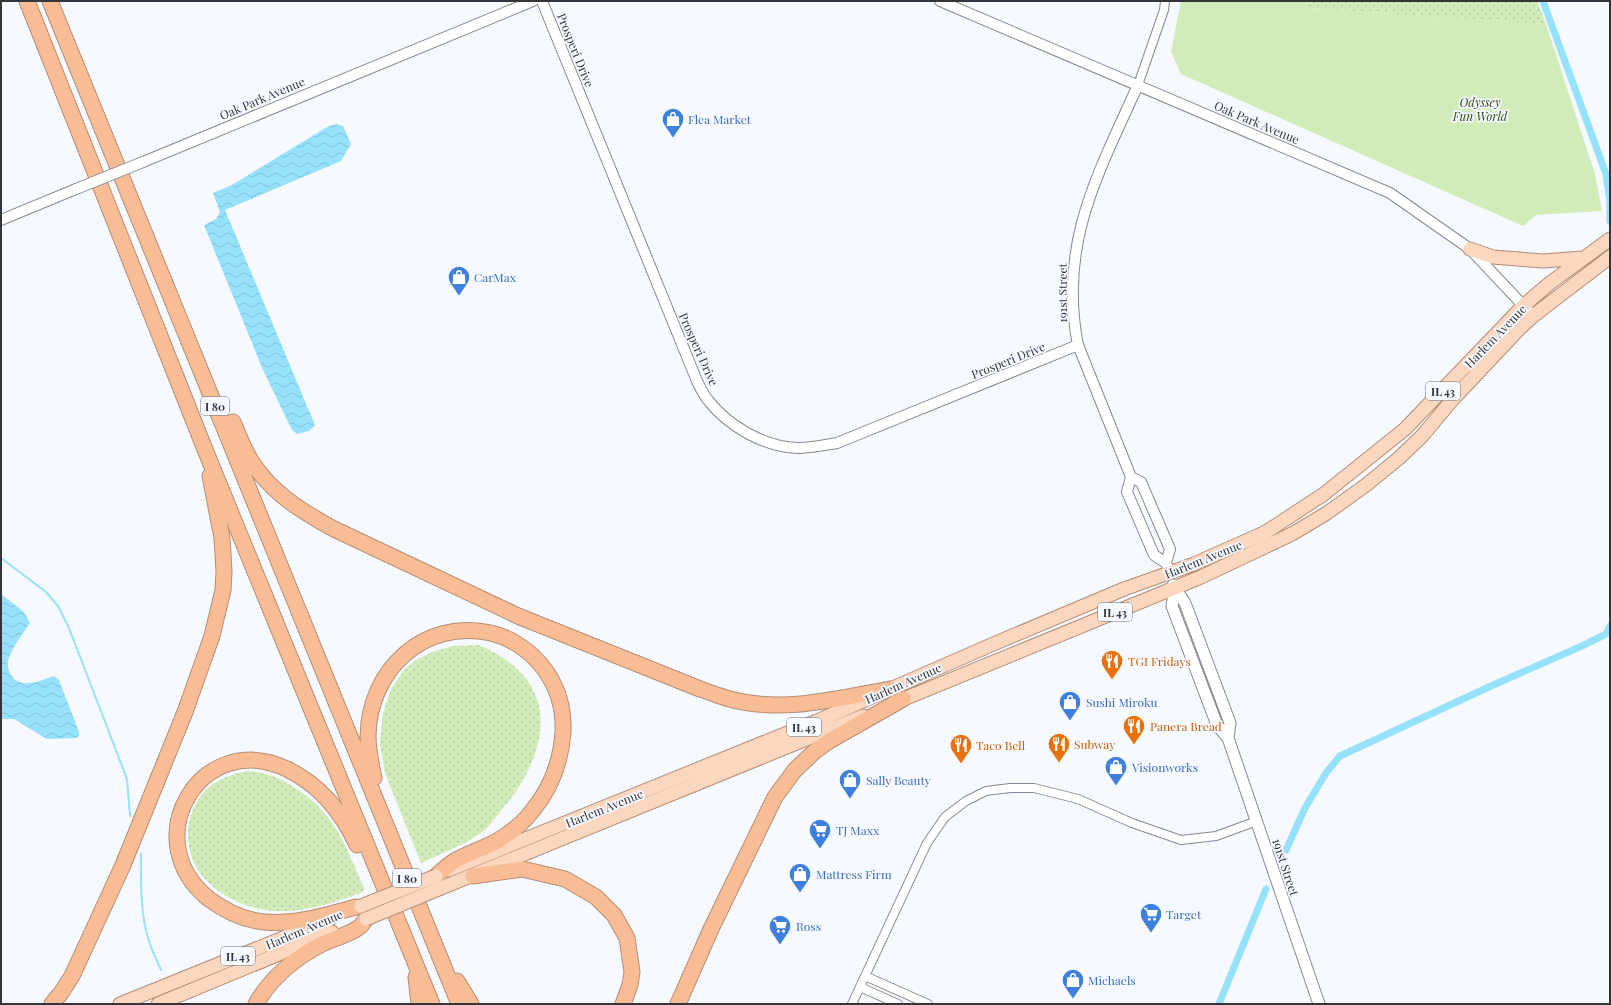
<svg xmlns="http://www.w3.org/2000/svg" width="1611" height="1005" font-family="'Playfair Display',serif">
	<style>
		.grass { fill: url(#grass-dots) }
		.park { fill: #d1ebb9 }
		.water { fill: url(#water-waves) }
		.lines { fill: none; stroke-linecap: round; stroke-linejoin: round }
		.stream { stroke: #96e1fb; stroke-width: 2 }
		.canal { stroke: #96e1fb; stroke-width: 7 }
		.minor-casing { stroke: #86898f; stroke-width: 10 }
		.tertiary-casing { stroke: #86898f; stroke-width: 12 }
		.secondary-casing { stroke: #86898f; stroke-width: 13 }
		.primary-casing { stroke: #b48d75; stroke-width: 15 }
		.motorway-casing { stroke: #b48d75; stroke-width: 17 }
		.minor { stroke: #fff; stroke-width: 8 }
		.tertiary { stroke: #fff; stroke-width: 10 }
		.secondary { stroke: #fff; stroke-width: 11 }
		.primary { stroke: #fbd7c0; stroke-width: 13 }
		.motorway { stroke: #f9bd96; stroke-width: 15 }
		.tertiary-bridge-casing { stroke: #86898f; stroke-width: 12; stroke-linecap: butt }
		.primary-bridge-casing { stroke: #b48d75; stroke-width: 15; stroke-linecap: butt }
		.tertiary-bridge { stroke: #fff; stroke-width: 10 }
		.primary-bridge { stroke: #fbd7c0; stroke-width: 13 }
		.labels { text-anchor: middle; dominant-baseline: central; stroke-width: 3.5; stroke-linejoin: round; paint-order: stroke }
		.shield { fill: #f6f9ff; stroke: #6e7074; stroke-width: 1 }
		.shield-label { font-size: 11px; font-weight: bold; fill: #343538 }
		.street-label { font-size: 12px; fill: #343538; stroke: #f6f9ff }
		.park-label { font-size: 12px; font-style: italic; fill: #2e470b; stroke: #f6f9ff }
		.shop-label { font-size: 12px; fill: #366cbe; stroke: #f6f9ff; text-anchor: start }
		.food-label { font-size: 12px; fill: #c56008; stroke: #f6f9ff; text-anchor: start }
	</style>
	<defs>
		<pattern id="grass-dots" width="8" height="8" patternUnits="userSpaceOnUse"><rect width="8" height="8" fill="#d1ebb9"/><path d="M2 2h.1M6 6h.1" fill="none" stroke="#b4caa0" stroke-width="1.8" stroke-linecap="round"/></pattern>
		<pattern id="water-waves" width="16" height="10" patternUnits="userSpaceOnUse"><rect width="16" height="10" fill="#96e1fb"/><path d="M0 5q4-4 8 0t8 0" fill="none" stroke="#82c2d8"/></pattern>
	</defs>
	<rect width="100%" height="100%" fill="#f6f9ff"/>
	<path class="grass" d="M1308,1H1537L1546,24L1307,8Z
		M479,645C502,655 525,670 535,694C552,731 528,780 503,808C496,817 488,829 478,835C463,845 438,855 421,863L385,773L380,743L383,712L391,689L404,670L416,660L432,652L453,646Z
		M247,771C269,773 279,777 298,790C337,816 346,848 364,888L363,892C336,902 307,912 278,911C246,910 209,893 194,863C183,839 187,809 206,790C216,779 233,774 247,771Z"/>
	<path class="park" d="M1181,1H1308V8L1546,24L1595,174L1602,211L1536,215L1523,226L1181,74L1171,52Z"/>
	<path class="water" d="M336,124L343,126L351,144L341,161L225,210L315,425L309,431L297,434L292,430L263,370L204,225L216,219L220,212L213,193L232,185L327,127Z
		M1,594L24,612L30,623C23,633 15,644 10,655C7,661 7,667 10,673C19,691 39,681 54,676L59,680L79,732V736L76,738L47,739L14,719H1Z"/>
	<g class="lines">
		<path class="stream" d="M1,558L46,592L58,606L69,628L127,779L130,816
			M141,854C141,883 140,914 149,941C152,951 157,961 161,970"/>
		<path class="canal" d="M1543,1L1606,174L1610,202V221
			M1286,850L1305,808L1326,773L1340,756L1491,686L1582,646L1606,634L1610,626
			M1219,1004L1266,889"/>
		<g class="minor-casing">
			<path id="minor" d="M1138,85L1164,10L1165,1
				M865,976L928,1004
				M860,987L898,1004
				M852,1004L927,843L945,817L966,801L986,791L1010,788H1034L1078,799L1132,823L1181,840L1216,836L1257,821"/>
		</g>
		<g class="tertiary-casing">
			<path id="tertiary" d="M542,1L697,381C700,387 703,394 708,400C728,426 764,447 798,448C811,448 824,445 837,443L1078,345
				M940,1L1390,193L1470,249L1533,316
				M1138,85C1098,174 1058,244 1078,345L1131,477L1127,492L1154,555L1166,563
				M143,162L533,1
				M1,220L76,189
				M1131,477L1141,482L1170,549L1166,563L1168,568"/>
		</g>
		<g class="secondary-casing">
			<path id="secondary" d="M1173,585L1185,603L1230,723L1228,738
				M1175,588L1172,606L1217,725L1228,738L1319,1004"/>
		</g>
		<g class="primary-casing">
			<path id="primary" d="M1470,249L1493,257L1543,261L1583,258
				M894,703L1201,577L1292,534L1327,513L1366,485L1399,458L1422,436L1453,399L1518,330L1533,316L1610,257
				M449,870L817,721L998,642L1124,589L1194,564L1266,532L1324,494L1405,429L1523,306L1550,283L1610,239
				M441,888L863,716
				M120,1004L330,919
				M158,1004L332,932"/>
		</g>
		<g class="motorway-casing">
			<path id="motorway" d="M27,1L206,452L432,1004
				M50,1L459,1004
				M233,422C238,434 243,447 250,459C270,492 301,511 334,529L518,616L700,689C709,692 717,695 726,698C781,714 836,699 890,689
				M374,778C371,764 368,750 368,736C369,670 424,618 491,633C512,638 532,652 545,670C558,688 564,710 563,732C561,760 551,788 533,810C524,822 512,832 499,840C484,849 467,853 453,862C447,866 442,871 436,876
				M473,876L522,869L565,879L596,897L614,915L627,938L632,972L630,985L623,1004
				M356,907C326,915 295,925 264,922C244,920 225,911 209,899C135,840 201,728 287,769C320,785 342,812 357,845
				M416,977L419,1004
				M457,981L471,1004
				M52,1004L61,993L72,976L123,865L185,712L212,636L223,590L224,571L222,538L210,476
				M256,1004C272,976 296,957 324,943C335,938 348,935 358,928C361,926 364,922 366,919
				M678,1004L711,929L775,797L795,770L814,752L829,741L903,699"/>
		</g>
		<use href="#minor" class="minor"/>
		<use href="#tertiary" class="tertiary"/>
		<use href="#secondary" class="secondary"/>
		<use href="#primary" class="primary"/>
		<use href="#motorway" class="motorway"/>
		<g class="tertiary-bridge-casing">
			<path id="tertiary-bridge" d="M76,189L143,162"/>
		</g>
		<g class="primary-bridge-casing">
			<path id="primary-bridge" d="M361,906L436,876
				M366,919L441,888"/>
		</g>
		<use href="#tertiary-bridge" class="tertiary-bridge"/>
		<use href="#primary-bridge" class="primary-bridge"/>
	</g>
	<defs>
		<g id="shop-pin" transform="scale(1.15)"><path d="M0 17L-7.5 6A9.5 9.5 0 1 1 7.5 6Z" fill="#3f7fe0" stroke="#f6f9ff"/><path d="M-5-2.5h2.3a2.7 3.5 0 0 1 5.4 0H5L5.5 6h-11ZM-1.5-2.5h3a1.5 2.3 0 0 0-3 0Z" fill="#fff"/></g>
		<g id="restaurant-pin" transform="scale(1.15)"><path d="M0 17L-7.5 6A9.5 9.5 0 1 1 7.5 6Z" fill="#e8710a" stroke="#f6f9ff"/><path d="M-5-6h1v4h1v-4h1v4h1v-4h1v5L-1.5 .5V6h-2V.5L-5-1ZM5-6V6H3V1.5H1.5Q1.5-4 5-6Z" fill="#fff"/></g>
		<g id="supermarket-pin" transform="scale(1.15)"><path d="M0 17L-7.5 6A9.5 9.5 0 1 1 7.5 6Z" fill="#3f7fe0" stroke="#f6f9ff"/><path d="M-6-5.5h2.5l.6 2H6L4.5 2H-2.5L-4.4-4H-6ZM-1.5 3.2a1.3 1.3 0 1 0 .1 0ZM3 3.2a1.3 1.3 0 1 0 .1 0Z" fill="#fff"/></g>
	</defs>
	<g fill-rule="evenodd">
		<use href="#shop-pin" x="673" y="119"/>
		<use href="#shop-pin" x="459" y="277"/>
		<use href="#restaurant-pin" x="1112" y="661"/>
		<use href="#shop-pin" x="1070" y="702"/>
		<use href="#restaurant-pin" x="1134" y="726"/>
		<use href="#restaurant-pin" x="1059" y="744"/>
		<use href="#restaurant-pin" x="961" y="745"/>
		<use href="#shop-pin" x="1116" y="767"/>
		<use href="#shop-pin" x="850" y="780"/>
		<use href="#supermarket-pin" x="820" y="830"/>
		<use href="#shop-pin" x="800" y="874"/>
		<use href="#supermarket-pin" x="1151" y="914"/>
		<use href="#supermarket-pin" x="780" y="926"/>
		<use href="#shop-pin" x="1073" y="980"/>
	</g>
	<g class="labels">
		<g class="shield">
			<rect x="1426" y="382" width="34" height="18" rx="3"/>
			<rect x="201" y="397" width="28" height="18" rx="3"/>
			<rect x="1098" y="603" width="34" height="18" rx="3"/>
			<rect x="787" y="718" width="34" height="18" rx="3"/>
			<rect x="393" y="869" width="28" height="18" rx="3"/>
			<rect x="221" y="947" width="34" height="18" rx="3"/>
		</g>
		<g class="shield-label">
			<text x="1443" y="391">IL 43</text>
			<text x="215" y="406">I 80</text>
			<text x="1115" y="612">IL 43</text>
			<text x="804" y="727">IL 43</text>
			<text x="407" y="878">I 80</text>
			<text x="238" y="956">IL 43</text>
		</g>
		<g class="street-label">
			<text transform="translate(576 50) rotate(68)">Prosperi Drive</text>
			<text transform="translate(262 98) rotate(-23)">Oak Park Avenue</text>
			<text transform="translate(1257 122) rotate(23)">Oak Park Avenue</text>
			<text transform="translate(1062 293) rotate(-90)">191st Street</text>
			<text transform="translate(1495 336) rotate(-46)">Harlem Avenue</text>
			<text transform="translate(699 349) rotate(66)">Prosperi Drive</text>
			<text transform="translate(1008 360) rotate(-22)">Prosperi Drive</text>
			<text transform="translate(1203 559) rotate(-22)">Harlem Avenue</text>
			<text transform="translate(903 683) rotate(-24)">Harlem Avenue</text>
			<text transform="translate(604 808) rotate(-22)">Harlem Avenue</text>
			<text transform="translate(1286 867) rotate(72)">191st Street</text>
			<text transform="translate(304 929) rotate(-23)">Harlem Avenue</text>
		</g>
		<g class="park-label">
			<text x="1480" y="102">Odyssey<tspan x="1480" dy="14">Fun World</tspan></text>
		</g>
		<g class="shop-label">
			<text x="688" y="119">Flea Market</text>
			<text x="474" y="277">CarMax</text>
			<text x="1086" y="702">Sushi Miroku</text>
			<text x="1132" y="767">Visionworks</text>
			<text x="866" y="780">Sally Beauty</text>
			<text x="836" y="830">TJ Maxx</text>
			<text x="816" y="874">Mattress Firm</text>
			<text x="1166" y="914">Target</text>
			<text x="796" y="926">Ross</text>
			<text x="1088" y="980">Michaels</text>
		</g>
		<g class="food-label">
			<text x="1128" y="661">TGI Fridays</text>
			<text x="1150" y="726">Panera Bread</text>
			<text x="1074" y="744">Subway</text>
			<text x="976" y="745">Taco Bell</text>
		</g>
	</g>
	<rect width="1611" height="1005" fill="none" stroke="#343538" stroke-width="4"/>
</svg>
